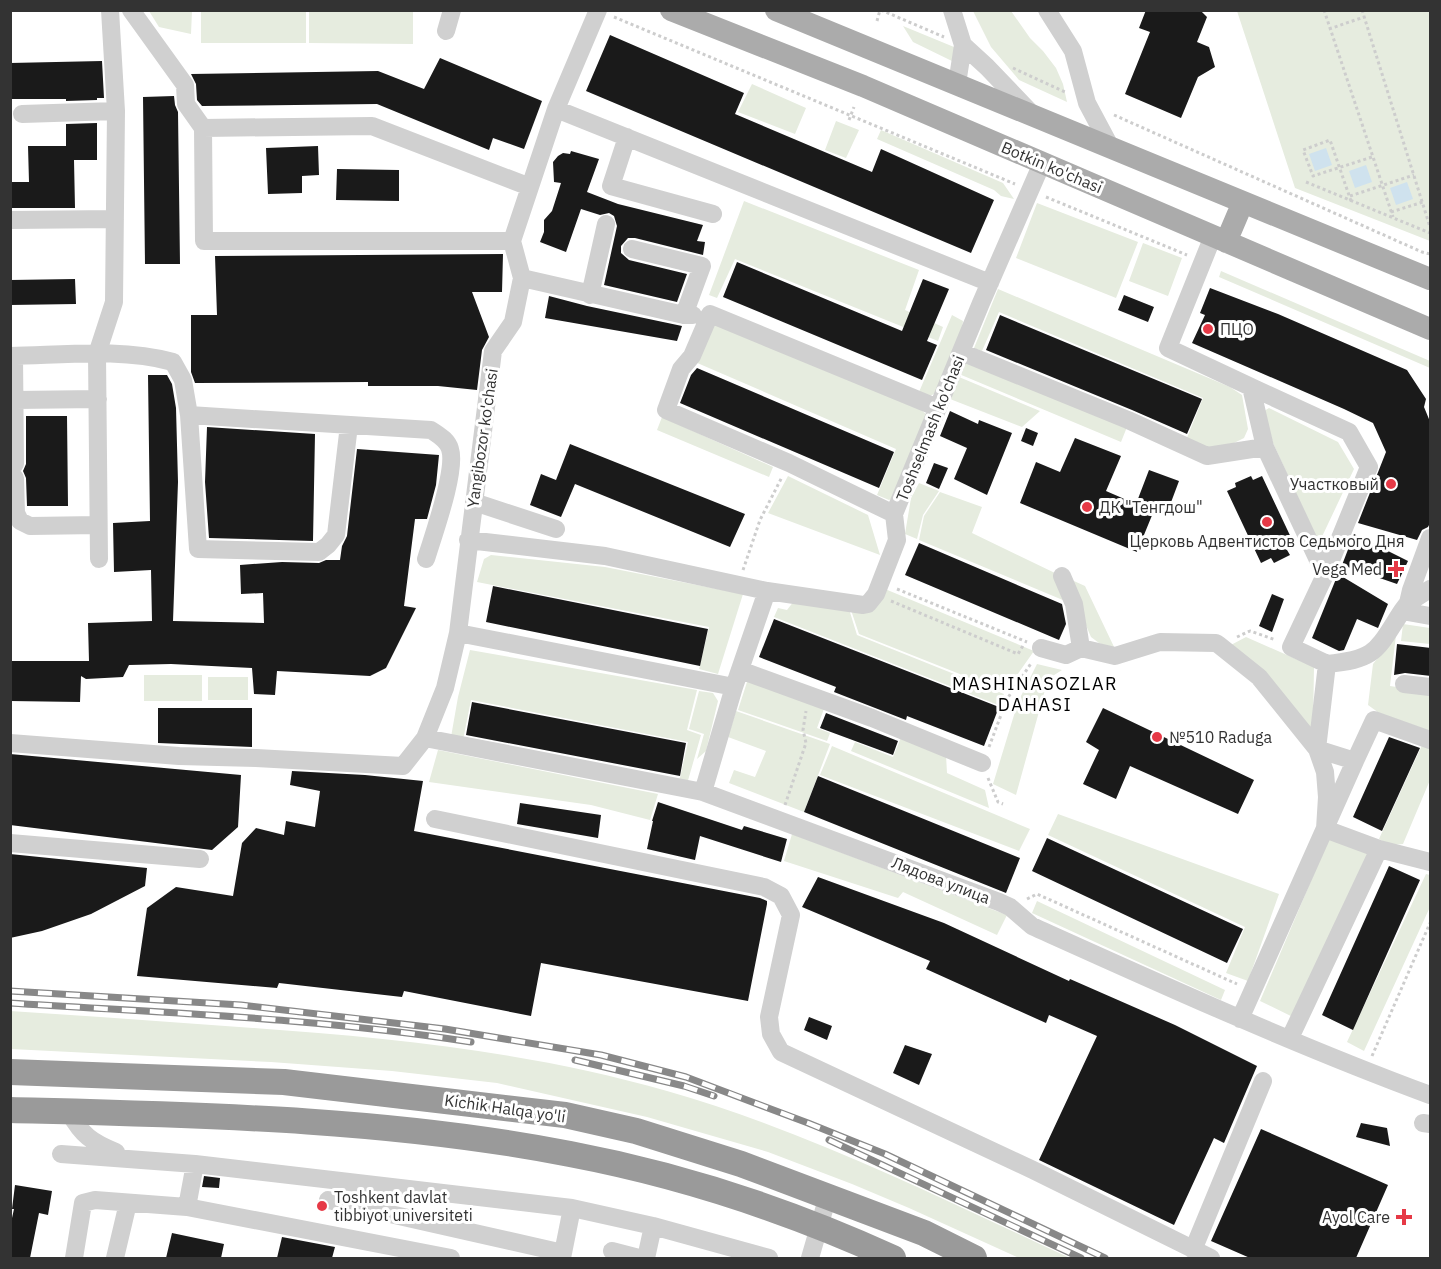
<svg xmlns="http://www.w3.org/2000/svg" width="1441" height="1269" font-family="'IBM Plex Sans',sans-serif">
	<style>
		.green { fill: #e6ecdf }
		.water { fill: #cfe2ee }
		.building { fill: #1a1a1a }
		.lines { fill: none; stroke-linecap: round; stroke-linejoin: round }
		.path { stroke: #cdcdcd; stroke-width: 3; stroke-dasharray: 3 3; stroke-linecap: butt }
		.minor { stroke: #d0d0d0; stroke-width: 18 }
		.major { stroke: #ababab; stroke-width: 22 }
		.highway { stroke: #9a9a9a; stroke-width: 26 }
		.rail-casing { stroke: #888; stroke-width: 7 }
		.rail { stroke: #fff; stroke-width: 4.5; stroke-dasharray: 14; stroke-linecap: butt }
		.poi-dot { fill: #e63946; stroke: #fff; stroke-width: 2 }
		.labels { text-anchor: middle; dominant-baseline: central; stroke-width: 6; stroke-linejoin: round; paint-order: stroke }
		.street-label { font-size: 16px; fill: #333; stroke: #fff }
		.poi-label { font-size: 16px; fill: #333; stroke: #fff; text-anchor: start }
		.neighbourhood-label { font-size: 18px; letter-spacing: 1.5px; fill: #000; stroke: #fff }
	</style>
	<rect width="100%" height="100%" fill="#fff"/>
	<path class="green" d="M149,11H192L191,34L159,27Z
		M201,11H306V43H201Z
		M309,11H413V44L309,43Z
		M973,11H1011L1030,38L1043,51L1056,68L1063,84L1067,102L1019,80L991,47Z
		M1237,11H1429L1430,241L1295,188Z
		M903,26L954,47V62L913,42Z
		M752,84L806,108L795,134L738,112Z
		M836,121L859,130L846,158L825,150Z
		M881,130L1003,183L1014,199L1001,196L994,190L877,139Z
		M744,201L919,270L905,310L943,327L938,341L735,259L717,298L709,295Z
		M1037,203L1138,242L1116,298L1016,258Z
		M1143,243L1182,258L1168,296L1129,281Z
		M1221,271L1430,361V368L1219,277Z
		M998,289L1230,387L1242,395L1248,429L1244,438L1226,447L1212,449L1186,440L1203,398L999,312L982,351L974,348Z
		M952,315L963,321L962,329L936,393L930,396L919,392Z
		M713,320L920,409L927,415L893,498L889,500L877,495L896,449L695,362Z
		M965,359L1127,427L1121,442L959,374Z
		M959,377L1040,411L1022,427L950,399Z
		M1269,408L1338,442L1354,469L1319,543L1273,443L1264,411Z
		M662,417L773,467L769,477L657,430Z
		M788,476L868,515L880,555L768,513Z
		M919,483L939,491L923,515L917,539L905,534L911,498Z
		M940,492L982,507L972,533L1057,574L1070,603L919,540L924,516Z
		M491,555L605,567L743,594L718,674L699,669L709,627L477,582L484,559Z
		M1065,577L1085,586L1115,649L1099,643L1091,637Z
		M885,589L1034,651L1005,692L859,634L851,610Z
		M794,601L849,609L857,635L1004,694L998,705L774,617L778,608L787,610Z
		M1403,624L1430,628V644L1401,641Z
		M1396,635L1390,686L1430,692V731L1379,713L1368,705L1373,664Z
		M1246,637L1314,667L1313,726H1304L1229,646Z
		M470,650L697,690L687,730L701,735L687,784L679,782L688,742L471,700L463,740L451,737L458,697Z
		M1037,664L1062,670L1048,679L1016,795L993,784L1018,702Z
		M144,675H202V701H144Z
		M208,677H248V700H208Z
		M752,679L825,706L817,728L830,733L827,741L738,710L747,682Z
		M699,691L713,693L718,701L706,751L697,759L704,734L689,729Z
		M736,711L830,744L804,812L729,783L734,770L755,777L766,751L728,737Z
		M902,735L946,755L947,773L985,790L989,808L851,751L855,742L893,757Z
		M1423,743L1430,746V780L1403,844L1390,845L1379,839Z
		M832,746L1030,829L1019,851L820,775Z
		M438,750L658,794L650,820L591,805L429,782Z
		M1058,814L1279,894L1248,981L1226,973L1245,927L1048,835Z
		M792,834L1007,915L997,935L903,892L898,898L784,861Z
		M1330,836L1370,853L1297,1019L1260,1001Z
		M1426,874L1430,875V907L1364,1051L1347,1042Z
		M1037,901L1225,990L1221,1000L1032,913Z
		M10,1011C91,1016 172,1022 253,1028C393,1038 532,1052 667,1091C807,1131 938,1197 1070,1258H1019L909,1208L852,1184L768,1152L647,1117L497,1083L392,1071L271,1062L11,1049Z"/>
	<path class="water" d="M1326,148L1332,165L1315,171L1309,154Z
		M1366,165L1372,182L1355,188L1349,171Z
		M1407,182L1413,199L1396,205L1390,188Z"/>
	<path class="building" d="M1146,10H1200L1207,17L1197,42L1209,47L1215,67L1198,77L1181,118L1125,94L1150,32L1139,28Z
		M610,35L744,93L735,114L872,172L881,149L994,200L971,253L586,91Z
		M440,58L542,101L524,149L493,138L489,150L377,104L202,106L197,100L196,84L191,74L378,71L424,89Z
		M102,61L104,98H97V100L66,101V99H10V63Z
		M174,96L175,105L178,112L180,264H145L143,97Z
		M97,123V160H74L75,208H10V182H29L28,146H66V124Z
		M318,146L319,175L302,176V193L268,194L266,148Z
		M571,151L599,159L587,192L618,204L703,225L697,241L705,242L703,255L635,238H628L621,246V253L629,260L687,274L677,302L604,285L617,226L614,216L609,213L600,215L581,209L566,252L540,242L544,232V220L552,211L561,183L554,182L553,162L558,156L563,153L570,154Z
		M337,169L399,170V201L336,200Z
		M503,254L502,292H472L489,337L482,350L477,390L438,386H368V382L195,383L191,372V315H217L215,256Z
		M737,262L902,331L923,279L949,289L927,341L937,345L922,380L723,297Z
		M75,279L76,304L10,305V280Z
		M1210,288L1278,314L1407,370L1426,399L1424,407L1431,424V521L1428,527L1422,530L1417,540L1358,523L1386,452L1373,423L1344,409L1192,343L1205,315L1200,313Z
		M1124,295L1154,307L1148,322L1118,310Z
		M549,296L587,306L682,326L677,341L545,318Z
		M1000,315L1202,399L1187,434L1132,410L986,350Z
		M697,368L894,452L879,488L680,403L691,375Z
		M148,375H167L172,384L176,408L178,482L173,621L264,623L263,593L241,594L240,565L282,562L319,563L326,560H340L342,546L347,536L357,449L439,455L436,485L427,519H415L404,606L416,608L386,668L370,676L277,671L275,695L254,694L252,668L171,664L129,665L123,677L86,679L81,676L80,702L10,701V661H89L88,623L152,621L151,570L114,572L113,523L150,521Z
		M950,411L978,424L979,420L1012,433L987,495L954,479L967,448L940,436Z
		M26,416H67L68,506H27L26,478L23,471L26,464Z
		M207,427L315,434L313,541L209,538L205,482Z
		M1026,428L1038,433L1033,446L1021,441Z
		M1075,438L1121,456L1106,491L1136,504L1149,470L1179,481L1167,513L1155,508L1137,552L1020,503L1036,462L1060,472Z
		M570,444L745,514L730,547L575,484L561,517L530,505L541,474L556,480Z
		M934,463L948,468L939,489L926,483Z
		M1251,476L1253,480L1262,476L1295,546L1287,550L1290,555L1274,563L1271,558L1261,563L1227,491L1236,487L1235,483Z
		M1354,534L1408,561L1397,584L1342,565Z
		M919,543L1062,604L1066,624L1059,640L905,575Z
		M1338,574L1388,604L1378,628L1357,619L1344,650L1339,651L1312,638Z
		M493,586L708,629L700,666L486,622Z
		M1272,594L1284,599L1272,632L1259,626Z
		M774,619L999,707L984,746L907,716L906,720L834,692L836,687L759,657Z
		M1397,644L1431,648V676L1405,673L1394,675Z
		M472,702L686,743L680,776L466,735Z
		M158,708H252V747L158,743Z
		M1103,708L1254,780L1238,814L1130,766L1116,799L1083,784L1099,750L1086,742Z
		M826,713L898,741L893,755L820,728Z
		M1389,737L1420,748L1382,831L1353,817Z
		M10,754L241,775L238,827L212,850L10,825Z
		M292,771L365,775L423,781L414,831L760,898L767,901V904L748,1001L541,963L531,1016L404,991L402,997L279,983L277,988L137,976L147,908L176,887L233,896L242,843L256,828L284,835L286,821L315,827L320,791L290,785Z
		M818,776L1020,858L1006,893L804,812Z
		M658,802L742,830L744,826L787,839L781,862L700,836L695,860L647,849L653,821H652Z
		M520,803L601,815L598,838L517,824Z
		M1047,838L1243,929L1227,963L1032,871Z
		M10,854L147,868L145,886L91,914L42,931L10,938Z
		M1389,866L1420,880L1353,1030L1322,1015Z
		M818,877L944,923L1069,981L1070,979L1175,1025L1257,1066L1224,1143L1214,1138L1174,1225L1039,1160L1097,1036L1049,1015L1046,1023L926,969L930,961L802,907Z
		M809,1017L832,1026L827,1040L804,1030Z
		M905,1045L932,1054L919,1085L893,1073Z
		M1361,1123L1387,1128L1390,1146L1356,1137Z
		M1261,1129L1388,1185L1356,1258H1250L1211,1241Z
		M204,1176L220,1178L219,1188L202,1187Z
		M15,1185L52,1191L48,1215L39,1213L30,1258H10V1227L14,1209H12Z
		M172,1233L224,1244L221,1258H166Z
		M282,1237L335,1247L332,1258H277Z"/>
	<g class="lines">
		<path class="path" d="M881,10L944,37
			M1324,10L1393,217
			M1362,10L1430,227
			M614,17L1015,184
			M877,21L880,10
			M1329,29L1364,17
			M1013,68L1067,93
			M1114,115L1422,252L1430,254
			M849,120L854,107
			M1306,182L1430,233
			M1350,196L1414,175
			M1046,197L1187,255
			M1351,201L1330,140L1303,150L1313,176L1372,157
			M1391,212L1423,202
			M743,570L760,520L782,477
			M897,589L1027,642
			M891,601L1018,654L1024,644
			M1237,637L1250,631L1276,640
			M989,747L1007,699L1032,662
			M988,778L998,802L1003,804
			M785,805L806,743L803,730L806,711
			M1027,899L1037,894L1237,984
			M1372,1056L1430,923"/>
		<path class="minor" d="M131,10L185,85L186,104L203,128L204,241H512
			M952,10L963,45L957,84
			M1047,10L1073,51L1087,103L1111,148
			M446,31L452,10
			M963,45L987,67L1032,114
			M556,109L990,283
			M22,114L116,111
			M203,128L372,126L530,187
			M627,137L611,186L713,214
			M10,220L115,219
			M1213,236L1168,348L1251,387L1265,447L1325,575L1291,647L1327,664L1317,749L1355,761L1240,1019
			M632,249L702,266L684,315
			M522,278L684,315H693
			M590,295L606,224
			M961,352L1128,420L1207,456L1265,447
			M10,356C64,355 121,348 173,362L183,380L189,415L198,549L319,552L328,545L336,535L349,425
			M14,356L15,464
			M1251,387L1349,432L1369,467L1325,575
			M15,400L98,399
			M189,415L431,430C438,435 447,439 450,449C457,470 433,536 426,559
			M15,478L16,513L20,521L30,526L98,525
			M474,502L556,529
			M894,514L789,463L666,410L681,369L692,356L710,314L938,408
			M468,540L605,556L767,591
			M99,559L97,354L114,302L116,111L110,10
			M1062,576L1074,604L1081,648
			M1408,603L1430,589
			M1402,611L1408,603L1411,590L1430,538
			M458,633L734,687
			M1041,648L1066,655L1081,648L1115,656L1160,642L1216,643L1219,645L1259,677L1317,749L1325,772L1327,797L1325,829L1379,849L1430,862
			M1327,664C1377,659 1376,651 1402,611L1430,616
			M740,670L872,718L982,763
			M1404,684L1430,687
			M425,738L703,792L999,902L1010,907L1032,926C1163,985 1295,1045 1430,1095
			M10,743L179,756L256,758L403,766L425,738L445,688L458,633L493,351L513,322L522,278L512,241L556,109L598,10
			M1355,761L1374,720L1430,740
			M703,792L734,687L767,591L863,605L868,604L876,594L897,540L894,514L981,303L1042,163
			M435,819L764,887L781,896L791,915L769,1017L771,1034L781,1052L1033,1170L1211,1258
			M10,843L200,859
			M1290,1038L1379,849
			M69,1112C82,1135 91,1142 116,1152
			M1423,1123L1430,1124
			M61,1154L195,1164L572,1208L653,1226L769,1258
			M328,1200L563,1253
			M187,1207L195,1164
			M1193,1250L1263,1081
			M612,1251L639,1258
			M74,1258L83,1203L95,1200L187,1207L451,1258
			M115,1258L128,1203
			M562,1258L572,1208
			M646,1258L653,1226
			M810,1258L828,1196"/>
		<path class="major" d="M671,10L863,86L1430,329
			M776,10L1430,279
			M1226,242L1243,202"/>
		<path class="highway" d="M10,1072L284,1082L565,1115L636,1131L741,1164L924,1233L974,1258
			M10,1110C197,1115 386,1118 570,1154C681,1175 790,1211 893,1258"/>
		<g class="rail-casing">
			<path id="rail" d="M10,991L241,1005L445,1029L601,1055L686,1077L808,1123L885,1154L1105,1258
				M10,1003C164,1013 319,1018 471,1042
				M575,1060L684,1086L714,1096
				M829,1140L1081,1258"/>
		</g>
		<use href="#rail" class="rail"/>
	</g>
	<g class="poi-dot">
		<circle cx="1208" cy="329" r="6"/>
		<circle cx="1391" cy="484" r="6"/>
		<circle cx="1087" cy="507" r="6"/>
		<circle cx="1267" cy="522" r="6"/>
		<path d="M1393 560h6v6h6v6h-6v6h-6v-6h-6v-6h6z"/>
		<circle cx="1157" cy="737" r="6"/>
		<circle cx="322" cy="1206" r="6"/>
		<path d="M1401 1208h6v6h6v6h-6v6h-6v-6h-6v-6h6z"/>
	</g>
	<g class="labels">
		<g class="street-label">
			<text transform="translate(1052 167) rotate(23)">Botkin ko'chasi</text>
			<text transform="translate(930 428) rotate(-68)">Toshselmash ko'chasi</text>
			<text transform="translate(482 438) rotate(-82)">Yangibozor ko'chasi</text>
			<text transform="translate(941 880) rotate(21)">Лядова улица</text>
			<text transform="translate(505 1108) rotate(8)">Kichik Halqa yo'li</text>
		</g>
		<g class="poi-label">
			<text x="1220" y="329">ПЦО</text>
			<text x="1379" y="484" text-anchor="end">Участковый</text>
			<text x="1099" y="507">ДК "Тенгдош"</text>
			<text x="1267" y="541" text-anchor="middle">Церковь Адвентистов Седьмого Дня</text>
			<text x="1382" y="569" text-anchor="end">Vega Med</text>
			<text x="1169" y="737">№510 Raduga</text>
			<text x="334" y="1197">Toshkent davlat<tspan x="334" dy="18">tibbiyot universiteti</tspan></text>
			<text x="1390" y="1217" text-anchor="end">Ayol Care</text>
		</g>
		<g class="neighbourhood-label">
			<text x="1035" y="683">MASHINASOZLAR<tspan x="1035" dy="21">DAHASI</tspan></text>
		</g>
	</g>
	<rect width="1441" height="1269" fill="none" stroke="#333333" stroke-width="24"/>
</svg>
